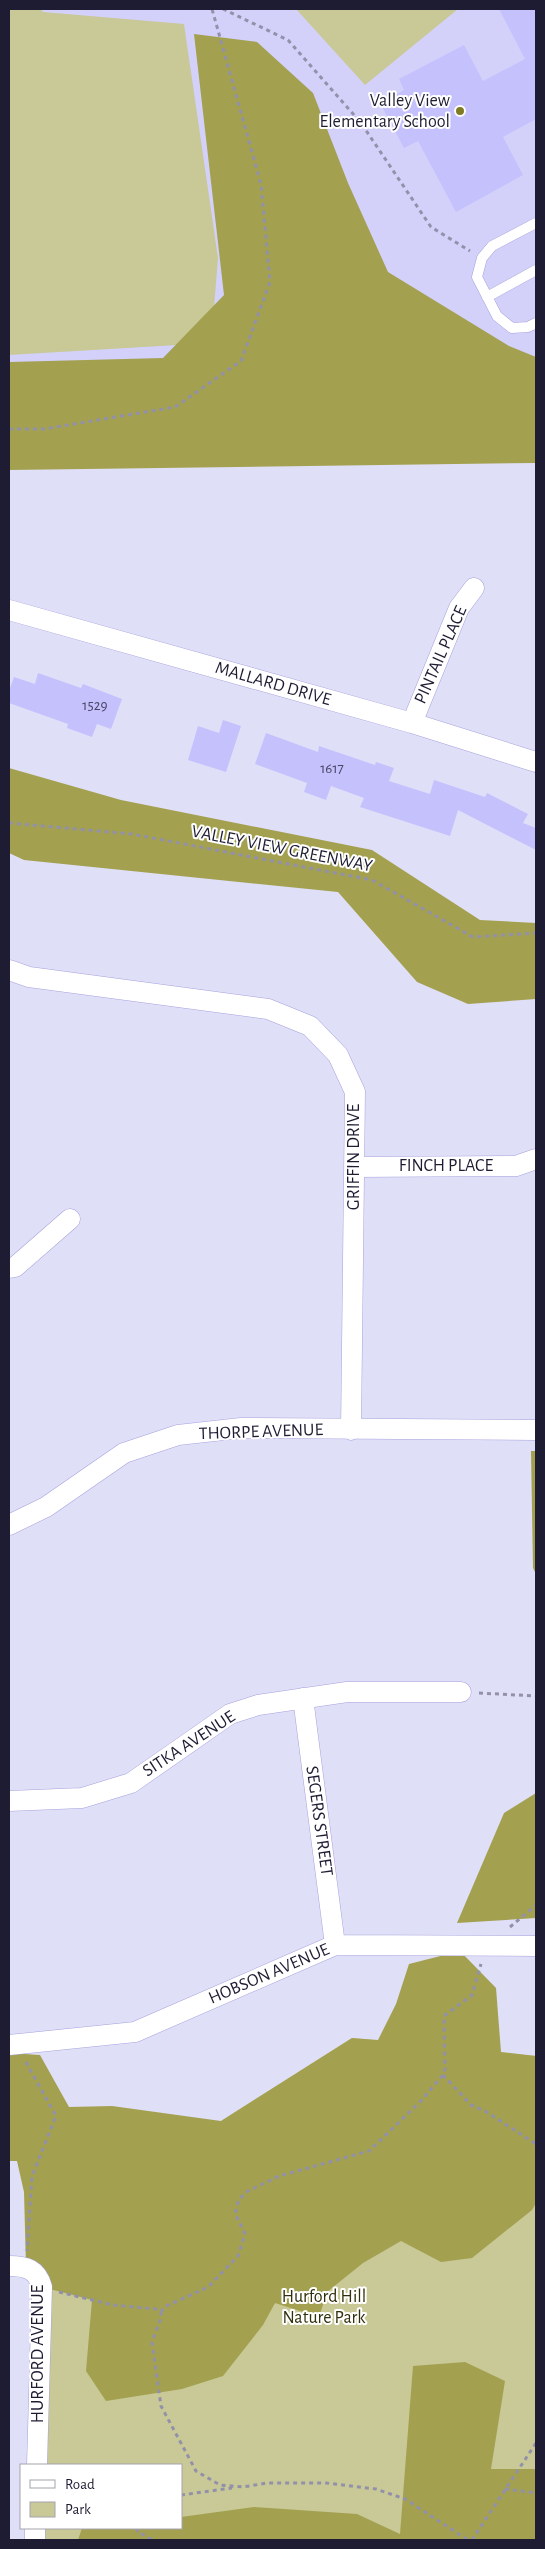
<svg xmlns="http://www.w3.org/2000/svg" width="545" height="2549" font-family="'Alegreya Sans',sans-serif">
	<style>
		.built { fill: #d3d1fa }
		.green { fill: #c9c897 }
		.forest { fill: #a3a14f }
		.building { fill: #c5c1fd }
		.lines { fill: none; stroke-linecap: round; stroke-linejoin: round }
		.lane-casing { stroke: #a6a2dc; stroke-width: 11 }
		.street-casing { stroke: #a6a2dc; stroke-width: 21 }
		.path { stroke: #9391a9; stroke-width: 3; stroke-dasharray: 4 4; stroke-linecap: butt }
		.lane { stroke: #fff; stroke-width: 10 }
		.street { stroke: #fff; stroke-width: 20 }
		.poi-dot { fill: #7e7b22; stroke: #fff; stroke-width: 2 }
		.labels { text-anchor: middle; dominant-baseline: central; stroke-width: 4; stroke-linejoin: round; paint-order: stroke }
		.number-label { font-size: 15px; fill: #484565 }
		.poi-label { font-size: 18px; fill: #1e1c32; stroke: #fff; text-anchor: end }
		.street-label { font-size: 18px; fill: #1e1c32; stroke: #fff }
		.park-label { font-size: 18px; fill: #32300c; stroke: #fff }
	</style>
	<rect width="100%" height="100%" fill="#e0dff8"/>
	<path class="built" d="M9,9H536V455L9,461Z"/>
	<path class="green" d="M9,9H41L43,12L184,24L218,258L213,320L177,345L9,355Z
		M296,9H458L365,85Z
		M352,2038L536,2056V2540H35V2528H181V2465H37L42,2287L68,2119L221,2121Z"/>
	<path class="forest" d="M194,34L257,42L313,93L348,183L388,272L509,346L536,357V463L9,470V362L163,358L224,295Z
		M9,768L121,800L372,850L480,920L536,923V999L468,1004L417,982L338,892L24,860L9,853Z
		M531,1451H536V1574L533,1568Z
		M536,1793V1918L457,1923L504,1813Z
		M460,1951L496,1988L501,2052L536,2056V2203L532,2210L472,2258L441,2262L401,2241L363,2263L327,2292L319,2317L275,2303L263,2325L223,2376L182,2389L106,2401L86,2371L92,2300L42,2287L26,2266L24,2192L17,2161H9V2053L40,2055L69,2107L112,2106L221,2121L352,2038L378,2040L396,2004L409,1964Z
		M465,2362L505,2381L491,2469H536V2540H78L82,2528H181V2517L254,2507L357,2514L400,2534L413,2366Z"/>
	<path class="building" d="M499,9H536V119L503,137L523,175L456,212L418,141L404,148L380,103L404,90L399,79L464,45L483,81L525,59Z
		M38,673L81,688L83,684L122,699L111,729L97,724L92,737L67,728L68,724L9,703V691L14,677L35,684Z
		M223,720L241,726L226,772L188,760L198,726L219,733Z
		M266,733L318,752L319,746L375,765L376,762L394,768L389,781L430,794L434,780L485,797L487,793L528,814L523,823L536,828V850L458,810L450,836L360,807L364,798L331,786L326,800L304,792L307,783L255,764Z"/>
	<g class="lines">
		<g class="lane-casing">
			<path id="lane" d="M536,223L492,246L482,258L477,277L497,316L512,328L528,327L536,323
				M487,297L536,270"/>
		</g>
		<g class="street-casing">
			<path id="street" d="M9,610L412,723L536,762
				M412,723L459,608L474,588
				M9,970L29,977L268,1009L310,1026L338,1055L355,1092L351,1430
				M355,1167L516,1166L536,1159
				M9,1268L15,1267L70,1219
				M9,1525L46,1507L124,1453L178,1435L241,1428L536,1430
				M303,1698L335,1945
				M9,1801L82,1798L131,1783L230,1714L258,1705L347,1692H461
				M9,2045L135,2032L335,1945L536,1946
				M9,2266C26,2266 37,2269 42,2287L37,2465
				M35,2540V2528"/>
		</g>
		<path class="path" d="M223,9L288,40L361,123L431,227L470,251
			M9,429H44L175,407L241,361L270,282L261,184L212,9
			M9,823L132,834L372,880L473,937L536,933
			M479,1693L536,1696
			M510,1927L536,1905
			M26,2062L56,2116L32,2176L27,2251
			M443,2075L471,2105L485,2111L536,2144
			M59,2292L113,2305L156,2309L161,2312V2318L152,2342L161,2406L196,2471L220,2485L243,2487L267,2483H326L376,2489L405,2499L468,2540
			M161,2312L164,2307L208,2287L238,2256L245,2234L235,2213L239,2199L248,2191L279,2176L369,2151L419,2103L443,2075L445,2069L444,2016L472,1995L481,1964
			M505,2489L536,2493
			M181,2495L232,2488
			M138,2528L137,2531L152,2540
			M472,2540L536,2443"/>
		<use href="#lane" class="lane"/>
		<use href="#street" class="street"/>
	</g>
	<circle class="poi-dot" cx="460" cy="111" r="5"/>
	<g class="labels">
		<g class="number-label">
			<text x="95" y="705">1529</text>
			<text x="332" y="768">1617</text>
		</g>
		<g class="poi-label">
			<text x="450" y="101">Valley View<tspan x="450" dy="21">Elementary School</tspan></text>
		</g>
		<g class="street-label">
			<text transform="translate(441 655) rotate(-66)">PINTAIL PLACE</text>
			<text transform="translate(273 684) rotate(16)">MALLARD DRIVE</text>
			<text transform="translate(282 849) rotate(11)">VALLEY VIEW GREENWAY</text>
			<text transform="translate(354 1157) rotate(-90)">GRIFFIN DRIVE</text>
			<text x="446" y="1166">FINCH PLACE</text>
			<text transform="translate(261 1432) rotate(-2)">THORPE AVENUE</text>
			<text transform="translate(189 1744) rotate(-33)">SITKA AVENUE</text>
			<text transform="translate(319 1821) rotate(82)">SEGERS STREET</text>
			<text transform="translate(269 1974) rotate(-23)">HOBSON AVENUE</text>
			<text transform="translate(38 2354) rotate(-90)">HURFORD AVENUE</text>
		</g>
		<g class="park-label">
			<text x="324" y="2297">Hurford Hill<tspan x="324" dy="21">Nature Park</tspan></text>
		</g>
	</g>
	<rect width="545" height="2549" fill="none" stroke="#1e1c32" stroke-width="20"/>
	<rect x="20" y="2464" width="162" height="65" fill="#ffffff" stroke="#a5a4ad"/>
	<rect x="30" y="2480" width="25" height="8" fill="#ffffff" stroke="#a5a4ad"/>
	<text x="65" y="2489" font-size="15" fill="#1e1c32">Road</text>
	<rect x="30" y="2502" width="25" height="15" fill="#c9c897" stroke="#a5a4ad"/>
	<text x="65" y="2514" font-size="15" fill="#1e1c32">Park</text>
</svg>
